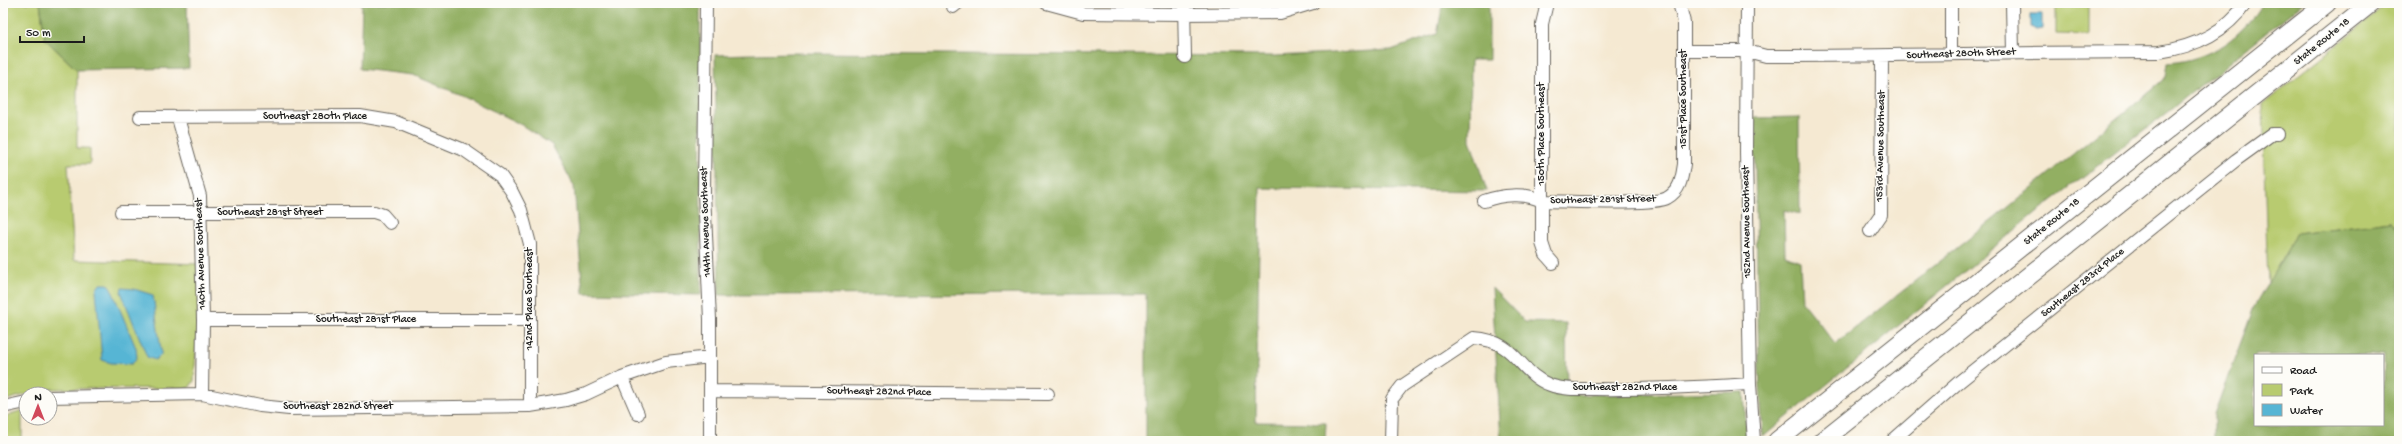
<svg xmlns="http://www.w3.org/2000/svg" width="2402" height="444" font-family="'Gochi Hand',sans-serif">
	<style>
		.green { fill: #b8cb6f; stroke: #6a7446 }
		.forest { fill: #92af62; stroke: #57663f; fill-rule: evenodd }
		.water { fill: #56b5d4; stroke: #396878 }
		.lines { fill: none; stroke-linecap: round; stroke-linejoin: round }
		.minor-casing { stroke: #68645c; stroke-width: 14 }
		.highway-casing { stroke: #68645c; stroke-width: 20 }
		.minor { stroke: #fff; stroke-width: 12 }
		.highway { stroke: #fff; stroke-width: 18 }
		.labels { text-anchor: middle; dominant-baseline: central; stroke-width: 3; stroke-linejoin: round; paint-order: stroke }
		.street-label { font-size: 11px; fill: #1c1c1c; stroke: #fdfcf7 }
	</style>
	<rect width="100%" height="100%" fill="#fdfcf7"/>
	<filter id="ink" filterUnits="userSpaceOnUse"><feTurbulence type="fractalNoise" baseFrequency=".025" numOctaves="2"/><feDisplacementMap in="SourceGraphic" scale="8" xChannelSelector="R" yChannelSelector="G"/><feConvolveMatrix kernelMatrix="1 2 1 2 8 2 1 2 1" color-interpolation-filters="sRGB"/></filter>
	<filter id="wash" filterUnits="userSpaceOnUse"><feTurbulence type="fractalNoise" baseFrequency=".012" numOctaves="4" result="noise"/><feDisplacementMap in="SourceGraphic" scale="16" xChannelSelector="R" yChannelSelector="G"/><feGaussianBlur stdDeviation="0.9" result="paint"/><feColorMatrix in="noise" values="0 0 0 0 0 0 0 0 0 0 0 0 0 0 0 0 0 1.4 0 .05"/><feComposite in="paint" operator="in"/></filter>
	<g filter="url(#wash)">
		<rect width="100%" height="100%" fill="#f5e9d2"/>
		<path class="green" d="M3,3H40L45,39L77,70V148H90V164H68L74,260L202,264L194,381L189,388L45,389L3,401Z
			M2056,3H2089V35L2056,34Z
			M2389,3H2399V232L2391,221L2297,233L2268,284L2262,105Z
			M22,410V441H3V417Z"/>
		<path class="forest" d="M40,3H187L189,68L77,70L45,39Z
			M349,3H700L701,295L583,293L574,186L552,145L520,124L461,95L413,75L360,69L362,4Z
			M1443,3H1489V60H1471L1470,140L1487,191L1260,188L1256,422L1326,423L1325,441H1146V294L719,295L715,55L792,53L1275,56L1391,50L1437,34Z
			M2262,3H2303L2170,110L2037,212L1763,437L1759,369L1754,118L1799,117L1800,214L1784,210L1785,255L1800,261L1802,302L1835,344L1995,218L2150,91L2166,77L2168,63C2209,60 2242,38 2262,3Z
			M2391,221L2399,232V441H2214V414L2254,307L2297,233ZM2255,355H2383V425H2255Z
			M1492,288L1525,322L1566,323L1567,395L1744,392L1747,441H1501Z"/>
		<path class="water" d="M2031,14H2042V29L2036,30L2031,27Z
			M100,284H108L111,288L136,348L137,357L132,364L111,363L102,360L96,290Z
			M122,288L134,289L153,295L161,350V355L155,360L147,357L121,292Z"/>
	</g>
	<g filter="url(#ink)">
		<g class="lines">
			<g class="minor-casing">
				<path id="minor" d="M706,3L704,193L710,319V441
					M1046,3L1083,13L1184,14L1280,13L1313,3
					M1184,3L1185,57
					M1547,3L1542,24V243L1546,255L1553,263
					M1747,3L1746,152L1750,384L1754,441
					M1951,3V53
					M2012,3L2013,53
					M953,7L958,3
					M1684,51H1747L1766,56C1897,56 2028,52 2159,52C2194,47 2225,33 2246,3
					M140,117L360,116L396,122L464,150L500,175L512,192L521,210L530,244V406
					M178,118L200,196L203,320L202,394
					M1484,201C1501,195 1525,192 1542,201C1563,201 1654,206 1667,198C1681,190 1682,177 1684,164V22L1679,3
					M121,212H374L383,215L390,223
					M1870,231L1881,215L1882,57
					M203,320H529
					M622,377L638,414
					M710,391L1048,394
					M50,397L202,394L260,406L289,409L530,406L566,400L586,394L622,377L666,362L710,357
					M3,407L26,402
					M1391,441L1392,399L1402,386L1474,338C1518,341 1518,373 1550,385C1563,390 1581,389 1595,389C1647,390 1698,387 1750,384
					M1892,441L1959,382L2236,160L2272,134H2278"/>
			</g>
			<g class="highway-casing">
				<path id="highway" d="M1777,441L2327,3
					M1822,441L2371,3"/>
			</g>
			<use href="#minor" class="minor"/>
			<use href="#highway" class="highway"/>
		</g>
	</g>
	<g class="labels">
		<g class="street-label">
			<text transform="translate(2322 42) rotate(-39)">State Route 18</text>
			<text transform="translate(1961 54) rotate(-2)">Southeast 280th Street</text>
			<text transform="translate(1684 99) rotate(-90)">151st Place Southeast</text>
			<text x="315" y="117">Southeast 280th Place</text>
			<text transform="translate(1542 134) rotate(-90)">150th Place Southeast</text>
			<text transform="translate(1881 146) rotate(-89)">153rd Avenue Southeast</text>
			<text transform="translate(1603 200) rotate(-1)">Southeast 281st Street</text>
			<text x="270" y="213">Southeast 281st Street</text>
			<text transform="translate(706 222) rotate(-92)">144th Avenue Southeast</text>
			<text transform="translate(1747 222) rotate(-91)">152nd Avenue Southeast</text>
			<text transform="translate(2052 222) rotate(-39)">State Route 18</text>
			<text transform="translate(201 254) rotate(-92)">140th Avenue Southeast</text>
			<text transform="translate(2083 283) rotate(-39)">Southeast 283rd Place</text>
			<text transform="translate(530 299) rotate(-90)">142nd Place Southeast</text>
			<text x="366" y="320">Southeast 281st Place</text>
			<text x="1625" y="388">Southeast 282nd Place</text>
			<text transform="translate(879 392) rotate(1)">Southeast 282nd Place</text>
			<text x="338" y="407">Southeast 282nd Street</text>
		</g>
	</g>
	<rect width="2402" height="444" fill="none" stroke="#fdfcf7" stroke-width="16"/>
	<rect x="2254" y="354" width="130" height="72" fill="#fdfcf7" stroke="#a3a29f"/>
	<rect x="2262" y="367" width="20" height="6" fill="#ffffff" stroke="#a3a29f"/>
	<text x="2290" y="374" font-size="12" fill="#1c1c1c">Road</text>
	<rect x="2262" y="384" width="20" height="12" fill="#b8cb6f" stroke="#a3a29f"/>
	<text x="2290" y="394" font-size="12" fill="#1c1c1c">Park</text>
	<rect x="2262" y="404" width="20" height="12" fill="#56b5d4" stroke="#a3a29f"/>
	<text x="2290" y="414" font-size="12" fill="#1c1c1c">Water</text>
	<g transform="translate(38 406)"><circle r="19" fill="#fdfcf7" stroke="#a3a29f"/>
	<path d="M0-3L7 15L0 10L-7 15Z" fill="#d1495b"/>
	<text y="-6" font-size="11" font-weight="bold" text-anchor="middle" fill="#1c1c1c">N</text>
	</g>
	<path d="M20 36v6h64v-6" fill="none" stroke="#1c1c1c" stroke-width="2"/>
	<text x="26" y="36" font-size="12" fill="#1c1c1c" stroke="#fdfcf7" stroke-width="3" paint-order="stroke">50 m</text>
</svg>
